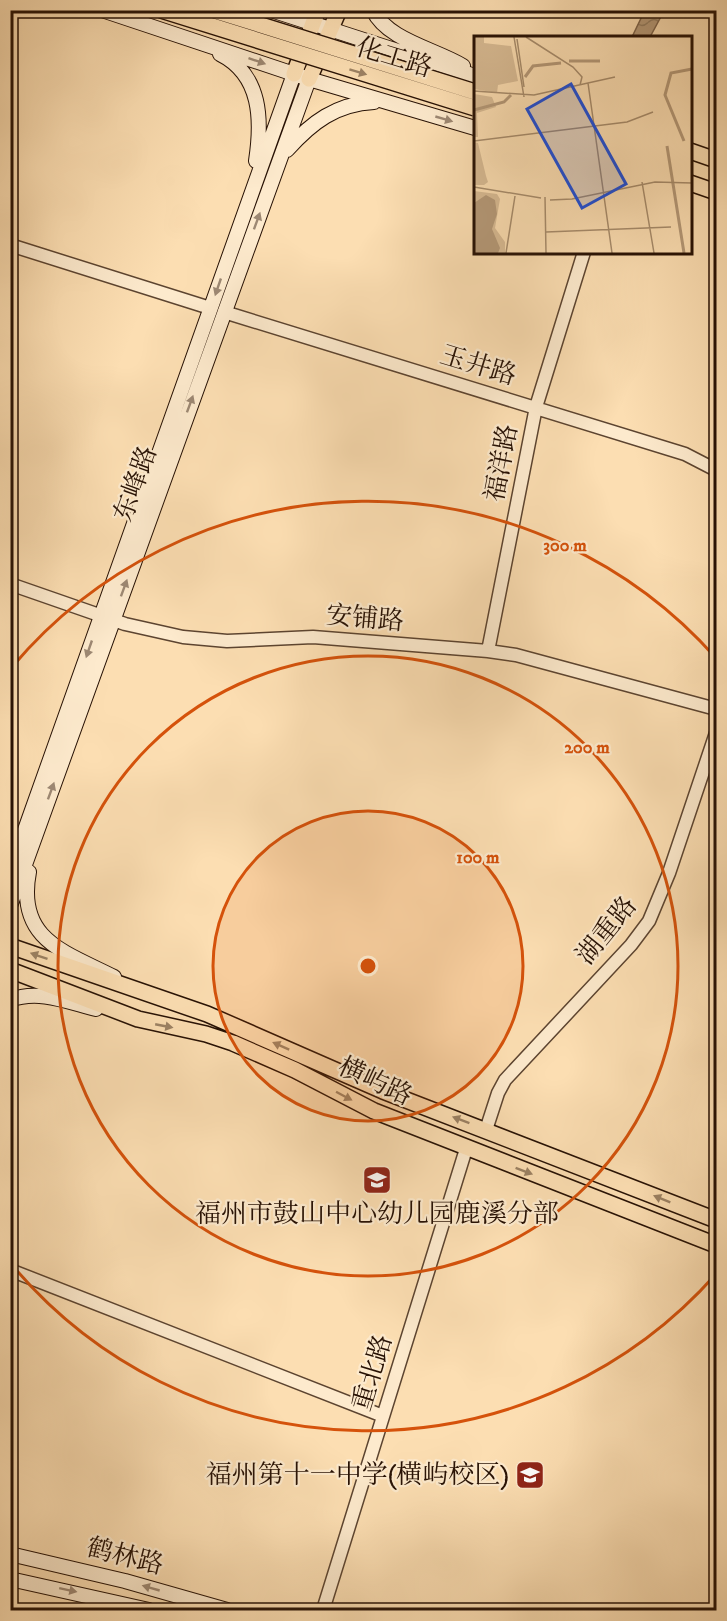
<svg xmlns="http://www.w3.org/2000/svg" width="727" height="1621" font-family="'IM FELL DW Pica','Noto Serif SC',serif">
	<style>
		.water { fill: url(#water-waves); stroke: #7c6249; stroke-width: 1.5 }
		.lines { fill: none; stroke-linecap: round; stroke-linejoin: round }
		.tertiary-casing { stroke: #5c4430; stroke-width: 15 }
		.secondary-casing { stroke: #271104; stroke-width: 16 }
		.primary-casing { stroke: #271104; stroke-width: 18 }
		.trunk-casing { stroke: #271104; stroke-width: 18 }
		.tertiary { stroke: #fdeacd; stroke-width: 12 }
		.secondary { stroke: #fdeacd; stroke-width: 14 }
		.primary { stroke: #fcdeb2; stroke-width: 15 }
		.trunk { stroke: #fcdeb2; stroke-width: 15 }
		.trunk-bridge-casing { stroke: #271104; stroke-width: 18; stroke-linecap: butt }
		.trunk-bridge { stroke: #fcdeb2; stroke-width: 15 }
		.oneway { fill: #9d8873 }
		.oneway2 { fill: #9c8264 }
		.ring { fill: none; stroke: #d5520b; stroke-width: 3 }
		.labels { text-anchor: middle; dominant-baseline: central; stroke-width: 4.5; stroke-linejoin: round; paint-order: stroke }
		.street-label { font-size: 26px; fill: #271104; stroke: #fdeacd }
		.poi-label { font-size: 26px; fill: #271104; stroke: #fdeacd }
		.inset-river { fill: none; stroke: #b49877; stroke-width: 3 }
		.inset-road { fill: none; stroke: #a78c6c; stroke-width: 1.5 }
		.view { fill: #1d4ed8; fill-opacity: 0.15; stroke: #1d4ed8; stroke-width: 3 }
		.inset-edge { fill: none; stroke: #271104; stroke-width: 3 }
		.centre { fill: #d5520b; stroke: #fdeacd; stroke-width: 3 }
		.ring-label { font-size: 18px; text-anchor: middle; font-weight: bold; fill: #d5520b; stroke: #fdeacd; stroke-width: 4.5; stroke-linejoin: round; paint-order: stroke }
	</style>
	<defs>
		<pattern id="water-waves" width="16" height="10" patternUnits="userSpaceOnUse" patternTransform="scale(1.5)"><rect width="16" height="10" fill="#b49877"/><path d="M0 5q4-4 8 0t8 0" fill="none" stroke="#927b5f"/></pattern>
	</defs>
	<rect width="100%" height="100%" fill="#fcdeb2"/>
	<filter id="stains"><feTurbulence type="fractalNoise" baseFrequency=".00333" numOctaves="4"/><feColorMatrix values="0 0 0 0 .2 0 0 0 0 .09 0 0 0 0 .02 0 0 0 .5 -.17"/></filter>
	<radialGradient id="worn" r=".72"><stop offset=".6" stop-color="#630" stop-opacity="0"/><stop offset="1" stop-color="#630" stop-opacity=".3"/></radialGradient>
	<path class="water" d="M645,10L664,11L650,37H632Z"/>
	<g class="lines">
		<g class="tertiary-casing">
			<path id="tertiary" d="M10,245L210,308
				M224,312L685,454L716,470
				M10,584L125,624L183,637L227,641L313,637L488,651L516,655L716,709
				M488,651L536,407L584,252
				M486,1130L498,1093L505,1080L631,945L649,921L669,873L716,733
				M10,1270L383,1416
				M323,1610L466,1149"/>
		</g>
		<g class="secondary-casing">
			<path id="secondary" d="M102,10L309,79L475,128
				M271,10L475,76
				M373,10C387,40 435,49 463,66
				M220,54C262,75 262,121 256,161
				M287,150C312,122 336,104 374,102
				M10,872L294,74
				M29,872C16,940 65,952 114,977
				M10,906L309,79
				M10,1000C39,989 68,1002 96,1009
				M10,1554L125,1581L227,1610
				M10,1579L149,1610"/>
		</g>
		<g class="primary-casing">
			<path id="primary" d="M294,74L318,10
				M309,79L339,10
				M10,946L207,1014L383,1091L716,1220
				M10,970L138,1019L206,1034L233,1043L295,1070L374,1111L716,1245"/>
		</g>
		<g class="trunk-casing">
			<path id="trunk" d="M690,151L716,160
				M690,183L716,192"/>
		</g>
		<use href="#tertiary" class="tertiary"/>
		<use href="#secondary" class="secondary"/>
		<use href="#primary" class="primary"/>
		<use href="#trunk" class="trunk"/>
		<g class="trunk-bridge-casing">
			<path id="trunk-bridge" d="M161,10L475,108
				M213,10L475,92"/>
		</g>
		<use href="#trunk-bridge" class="trunk-bridge"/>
	</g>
	<defs><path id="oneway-solid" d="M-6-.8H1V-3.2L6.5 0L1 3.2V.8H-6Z" transform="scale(1.5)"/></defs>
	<g class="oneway">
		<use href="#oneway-solid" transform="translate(257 61) rotate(19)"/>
		<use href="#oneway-solid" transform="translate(444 119) rotate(16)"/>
		<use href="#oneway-solid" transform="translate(257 221) rotate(-70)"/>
		<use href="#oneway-solid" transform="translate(218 287) rotate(109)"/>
		<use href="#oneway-solid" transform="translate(190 404) rotate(-70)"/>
		<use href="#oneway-solid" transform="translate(124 588) rotate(-70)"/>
		<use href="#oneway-solid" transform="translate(89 649) rotate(109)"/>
		<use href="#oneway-solid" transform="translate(51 791) rotate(-70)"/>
		<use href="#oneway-solid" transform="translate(151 1588) rotate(-164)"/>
		<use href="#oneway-solid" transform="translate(68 1590) rotate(12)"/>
	</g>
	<g class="oneway2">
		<use href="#oneway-solid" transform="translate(358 72) rotate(17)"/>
		<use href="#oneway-solid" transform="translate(39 956) rotate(-161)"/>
		<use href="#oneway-solid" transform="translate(164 1026) rotate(11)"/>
		<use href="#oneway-solid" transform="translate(281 1046) rotate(-156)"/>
		<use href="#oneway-solid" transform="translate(344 1096) rotate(28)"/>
		<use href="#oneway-solid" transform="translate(461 1120) rotate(-159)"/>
		<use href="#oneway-solid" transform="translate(524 1171) rotate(21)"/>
		<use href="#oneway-solid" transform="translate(662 1199) rotate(-158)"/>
	</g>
	<circle cx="368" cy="966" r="155" fill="#d5520b" fill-opacity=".12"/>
	<g class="ring">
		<circle cx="368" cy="966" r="155"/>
		<circle cx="368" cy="966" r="310"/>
		<path d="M716 1274A465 465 0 0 1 12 1265M12 667A465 465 0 0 1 716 658"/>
	</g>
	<defs>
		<g id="school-square" transform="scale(1.5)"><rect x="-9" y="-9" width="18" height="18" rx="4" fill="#8f2418" stroke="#fdeacd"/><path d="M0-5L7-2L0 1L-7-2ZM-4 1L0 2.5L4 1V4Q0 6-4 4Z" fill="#fff"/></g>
	</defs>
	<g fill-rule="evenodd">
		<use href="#school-square" x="377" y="1180"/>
		<use href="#school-square" x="530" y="1475"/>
	</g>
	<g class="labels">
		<g class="street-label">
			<text transform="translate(394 58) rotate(17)">化工路</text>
			<text transform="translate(478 366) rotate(17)">玉井路</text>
			<text transform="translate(502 463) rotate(-79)">福洋路</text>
			<text transform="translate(136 484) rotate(-70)">东峰路</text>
			<text transform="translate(365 619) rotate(5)">安铺路</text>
			<text transform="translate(607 931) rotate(-51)">湖重路</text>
			<text transform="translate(375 1082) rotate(25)">横屿路</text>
			<text transform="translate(373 1373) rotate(-73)">重北路</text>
			<text transform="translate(125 1557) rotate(14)">鹤林路</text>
		</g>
		<g class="poi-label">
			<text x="377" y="1214">福州市鼓山中心幼儿园鹿溪分部</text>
			<text x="509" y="1475" text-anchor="end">福州第十一中学(横屿校区)</text>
		</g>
	</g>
	<g transform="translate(474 36)">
		<rect width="218" height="218" fill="#fcdeb2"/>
		<path d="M0,1H10V7L37,10L44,45L24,49L23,57L0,53ZM0,58L18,61L22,71L3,77L4,101H0ZM0,106L4,107L12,140L14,146L10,149H0ZM0,155L23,158L26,163L21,192L31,206V217H0Z" fill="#d8bb94"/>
		<path d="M12,159L21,164L23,178L18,193L26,212L24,217H0V167Z" fill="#b49877"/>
		<path class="inset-river" d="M95,25H126M51,41L59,30L87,27M0,74L30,66L37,59M210,105L191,59L197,37L218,33M193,110L210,217"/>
		<path class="inset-road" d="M40,1L50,61M52,1L99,31L108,41L106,49M43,3L50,51M114,47L138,217M0,55L60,59L141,41M0,105L153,86L179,76M168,146L180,217M0,151L67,162M71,161L72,217M76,164L98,163L181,146L218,147M72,196L197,191M32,217L41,160"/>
		<path class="view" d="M97,48L152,148L108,172L53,73Z"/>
		<rect width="218" height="218" class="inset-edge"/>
	</g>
	<circle cx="368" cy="966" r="9" class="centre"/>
	<g class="ring-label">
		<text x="565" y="551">300 m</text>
		<text x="587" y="753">200 m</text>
		<text x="478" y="863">100 m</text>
	</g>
	<rect width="727" height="1621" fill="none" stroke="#fcdeb2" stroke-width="36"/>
	<rect x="12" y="12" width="703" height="1597" fill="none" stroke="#271104" stroke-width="3"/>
	<rect x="18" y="18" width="691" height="1585" fill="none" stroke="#271104" stroke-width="1.5"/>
	<rect width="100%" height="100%" filter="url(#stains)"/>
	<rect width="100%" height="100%" fill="url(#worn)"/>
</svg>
